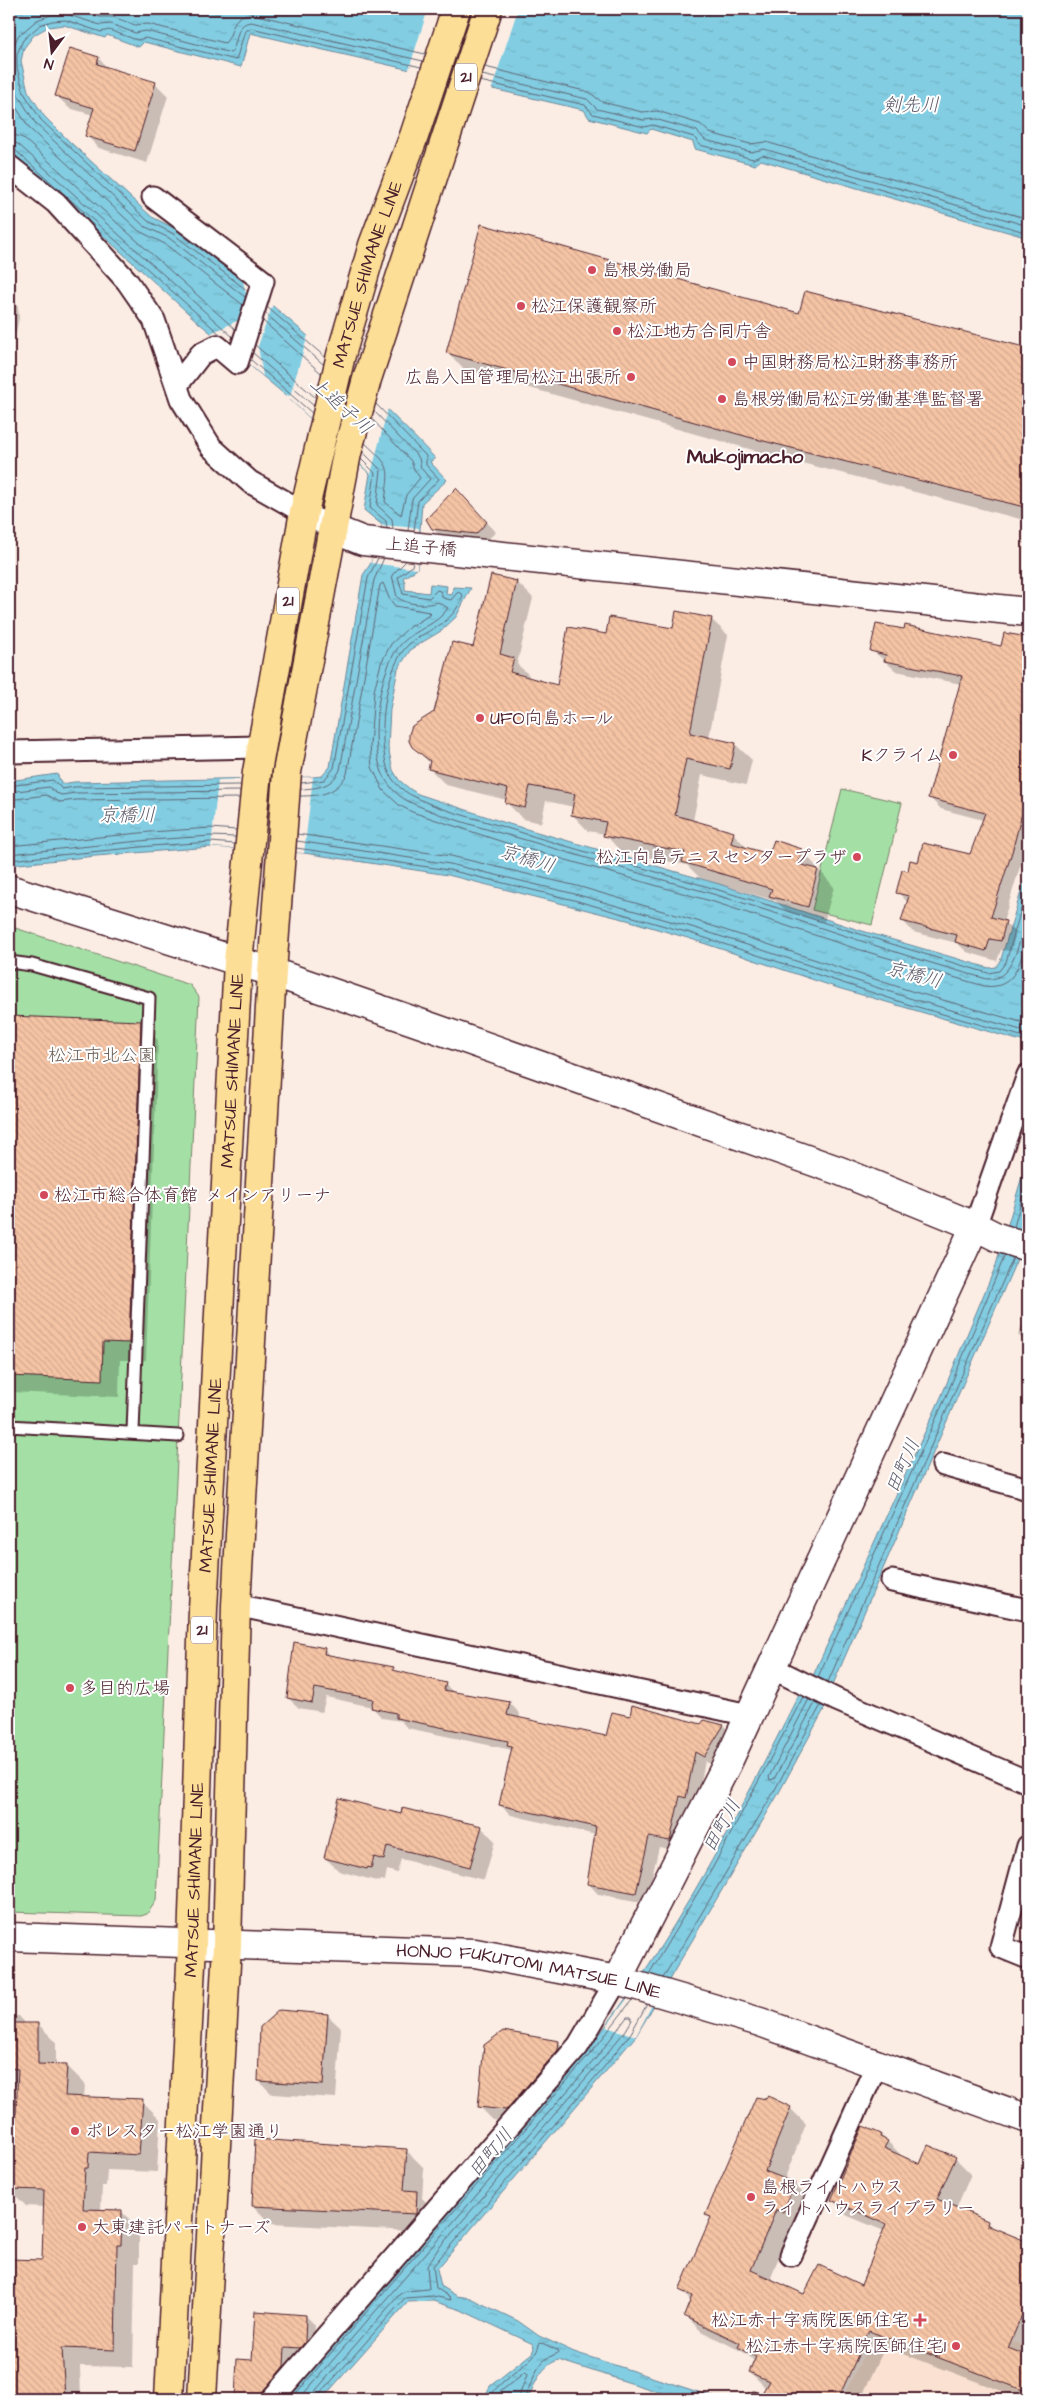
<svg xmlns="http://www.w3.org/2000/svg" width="1037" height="2408" font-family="'Architects Daughter','Klee One',sans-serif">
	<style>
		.built { fill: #fae1d1 }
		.green { fill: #a4e0a6; stroke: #778068 }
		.water { fill: url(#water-ripples); stroke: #6c8799 }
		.pier { fill: #fcede4 }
		.shadow { fill: #0003 }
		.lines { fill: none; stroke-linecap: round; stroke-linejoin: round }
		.shore { stroke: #606574; stroke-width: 1 }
		.building { fill: url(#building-back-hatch); stroke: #4a1f2b }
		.service-casing { stroke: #4a1f2b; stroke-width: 15 }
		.minor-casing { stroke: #4a1f2b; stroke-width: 25 }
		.tertiary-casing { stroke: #4a1f2b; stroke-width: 31 }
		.secondary-casing { stroke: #4a1f2b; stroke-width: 31 }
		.primary-casing { stroke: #4a1f2b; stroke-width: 31 }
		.service { stroke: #fff; stroke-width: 11 }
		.minor { stroke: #fff; stroke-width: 21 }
		.tertiary { stroke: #fff; stroke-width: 28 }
		.secondary { stroke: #fff; stroke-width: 28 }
		.primary { stroke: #fdde96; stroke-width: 28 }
		.poi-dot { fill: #d1495b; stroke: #fff; stroke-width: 2 }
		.labels { text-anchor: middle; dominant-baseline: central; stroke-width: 4; stroke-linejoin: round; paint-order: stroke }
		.shield { fill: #fff; stroke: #80626b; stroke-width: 1 }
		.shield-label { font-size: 16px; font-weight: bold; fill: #4a1f2b }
		.poi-label { font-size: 18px; fill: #4a1f2b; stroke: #fff; text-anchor: start }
		.street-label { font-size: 18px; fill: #4a1f2b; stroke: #fff }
		.park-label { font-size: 18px; fill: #655950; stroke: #fff }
		.water-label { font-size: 19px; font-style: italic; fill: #5e5c6b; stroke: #fff }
		.quarter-label { font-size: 20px; font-weight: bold; fill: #4a1f2b; stroke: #fff }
	</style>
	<defs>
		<pattern id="water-ripples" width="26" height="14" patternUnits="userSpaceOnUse" patternTransform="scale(1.25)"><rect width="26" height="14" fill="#82cde2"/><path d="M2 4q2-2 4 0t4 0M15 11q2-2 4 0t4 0" fill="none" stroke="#72b0c2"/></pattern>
		<pattern id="building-back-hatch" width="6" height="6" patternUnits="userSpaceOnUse" patternTransform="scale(1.25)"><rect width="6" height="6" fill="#f5c4a5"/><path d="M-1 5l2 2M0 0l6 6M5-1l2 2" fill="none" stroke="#d4a88e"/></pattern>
	</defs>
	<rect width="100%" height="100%" fill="#fcede4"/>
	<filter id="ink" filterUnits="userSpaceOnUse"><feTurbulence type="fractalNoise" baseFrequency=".02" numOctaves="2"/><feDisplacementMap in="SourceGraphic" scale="10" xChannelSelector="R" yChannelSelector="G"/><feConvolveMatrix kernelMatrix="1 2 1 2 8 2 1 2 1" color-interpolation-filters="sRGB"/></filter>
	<g filter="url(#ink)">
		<path class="built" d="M893,2294L1028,2347V2399H842Z"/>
		<path class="green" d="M842,789L902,803L872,925L812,910Z
			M9,926L190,985L199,997L156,1901L147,1914L141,1916L9,1912Z"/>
		<path class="water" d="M9,9H1028V238L761,160L755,165L695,149L693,142L651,129L647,133L589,118L584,110L250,33L241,67L144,42L139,47L107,35L105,38L64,25L48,27L34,35L24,48L21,61L28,91L44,116L70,142L152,217L174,228C268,298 354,373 435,458L430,462L447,480L422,503L417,569L403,578L405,582V590L429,593L430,584L447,586L446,594L452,595L453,587L471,588L456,617L441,631L411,649L398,669L390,709L388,747L393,770L399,780L410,789L418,794L509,824L719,884L859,930L989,968L996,967L1001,959L1028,868V1043L838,988L691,939L627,920L448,875L304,853L211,847L96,856L9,865V781L57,774L62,784L74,782L313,777L322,776L330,767L363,575L371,563L382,525L364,510L370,474L284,394L199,323L9,150Z
			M1028,1156L1027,1236L831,1689L827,1704L776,1798L636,2036L437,2269L441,2286L457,2296L470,2298L518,2321L539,2336L574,2352L720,2399H681L558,2360C541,2366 535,2383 528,2399H484L490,2386L532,2353L534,2348L533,2344L461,2310L433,2301L408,2302L322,2399H284L588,2049C674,1941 738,1815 800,1692L811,1680L941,1397L996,1265Z"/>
		<path class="pier" d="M428,9H518L491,91L408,72Z
			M243,281L273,304L258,346L263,376L211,333L239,320L247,299Z
			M308,335L388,408L371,474L284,394L290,396Z
			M382,525L419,528L417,569L371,563Z
			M313,777L304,853L211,847L218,780Z
			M630,1995L653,2003L636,2036L606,2027Z"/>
		<path class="shadow" d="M98,58L109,69L155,83L168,96L147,163L99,148L87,136L93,115L69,108L57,96Z
			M806,292L1028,350V521L771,455L465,370L447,352L800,314Z
			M9,297L18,307L19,318L16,332L9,341Z
			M465,499L496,532L485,542L443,538L433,529Z
			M517,582L533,598L517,664L529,675L528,679L558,687L607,636L674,630L711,619L728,635L709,738L735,744L752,760L746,785L702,775L693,821L733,833L749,850L770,856L775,842L802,850L834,887L824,922L787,912L776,901L700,878L687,865L621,852L605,834L588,831L572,814L574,807L546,801L541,823L523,819L506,802L507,800L446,785L429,768L431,764L413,746Z
			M1005,634L1028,638V841L1003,922L1016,933L1011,951L1001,950L997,961L967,952L957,943L913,932L903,921L908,903L898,892L909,872L919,864L970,856L983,820L941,809L930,798L961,684L896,671L872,650L1002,648Z
			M9,1017L140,1023L158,1040L146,1360H120L119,1397L9,1392Z
			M1028,1311V1344L1018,1335Z
			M324,1649L332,1657L393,1669L397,1672L445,1684L454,1693L510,1703L520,1714L519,1719L607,1738L631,1717L702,1725L704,1721L724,1726L734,1736L714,1767L705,1761L696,1808L690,1806L680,1851L659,1847L646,1903L598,1894L588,1883L596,1835L511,1815L500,1805L512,1750L407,1728L401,1721L382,1718L372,1707L326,1697L322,1712L299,1708L288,1698Z
			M402,1815L481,1827L495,1841L484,1880L401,1859L397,1873L387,1870L385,1881L381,1880L380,1882L339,1871L325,1858Z
			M327,2015L341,2028L336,2098L272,2094L259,2081Z
			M9,2016H19L26,2024H38L56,2042V2066H67L85,2084L84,2098L142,2101L160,2119L157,2172L107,2170L106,2186H102L101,2211H121L139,2229V2263H135L133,2367L80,2366L81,2399H9V2260L43,2262L45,2207L26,2206L9,2189V2115H18L19,2086H9Z
			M558,2042L572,2056L520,2123L493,2120L479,2106Z
			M790,2108L806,2124L784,2180L794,2184L810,2200L799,2227L792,2225L770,2279L805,2296L861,2287L884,2231L848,2216L832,2200L881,2135L904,2158L921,2165L955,2158L971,2174L956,2209L987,2222L995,2230L1028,2244L1027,2357L1028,2399H1023L885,2347L863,2394L877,2399H770L764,2393L766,2388L750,2372L755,2362L747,2354L701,2331L685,2315L691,2301L680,2289L712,2220L707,2214Z
			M406,2150L424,2168L422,2198L434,2210L432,2232L271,2224L253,2206Z
			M306,2316L315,2325L313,2351L309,2356L294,2355L293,2375L272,2399H236L238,2360L253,2361Z"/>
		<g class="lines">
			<path class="shore" d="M73,9L100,17H113L135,25L148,24L225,43C236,32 228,15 252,14L425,54
				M485,67L589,92L602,102L642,112L657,111L700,124L710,133L750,144L766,142L1028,219
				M482,75L587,99L597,109L643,120L655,119L697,131L705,140L751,152L764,149L1028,226
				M480,81L585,105L593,114L644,127L653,125L694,137L700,145L753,159L763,155L1028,233
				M9,89L14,104L30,129L139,231L165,244L243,305
				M9,133L23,138L235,329
				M9,141L18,144L233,337
				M9,147L14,149L222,336
				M248,291L172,233L148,221L41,120L24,93L17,68V54L23,40L40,25L52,21L65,20L101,32L109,30L137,40L145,38L236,60L245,31L251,28L421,67
				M245,297L169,238L144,226L36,124L18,95L10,69L11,52L18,36L37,20L51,15L66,14L100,25L111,24L135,33L146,31L231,53C239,42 234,24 251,22L423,61
				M267,307L325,357
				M265,313L323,364
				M263,321L321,373
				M255,345L316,398
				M253,353L314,406
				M251,360L312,413
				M376,404L426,456V465L439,479L418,501L414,531
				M374,411L419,458L421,468L430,479L412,499L408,531
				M365,443C393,469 389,466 385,502L401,515L406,495L420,478L414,469L411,461L372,419
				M363,452L381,470L377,505L392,519L393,529
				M361,459L375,473L370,508L386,521L387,528
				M406,561L392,575L397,597C406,605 427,606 438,602L448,608C437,625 416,629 402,643C378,668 369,741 382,772C388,787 399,798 414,804C448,819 486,829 522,839C586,858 649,876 713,894C805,921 894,954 987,979C1016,982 1022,929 1028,907
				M413,561L412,566L398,577L403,594L429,598L437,590L440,591L443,598L451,600L458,592L463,595C451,628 430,626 408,645C385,667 378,733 386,763C389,779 400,790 415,797C438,809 466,816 491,823C549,842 608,858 667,875C774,905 880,942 988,973L999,971L1006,962L1028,885
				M301,783L324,780L334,768L368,578L378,558
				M9,786L53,780L62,789L75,787L241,785
				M301,789C319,788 331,787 340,770L374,580L384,558
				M9,792L49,787L56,793L62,795L75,793L240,791
				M300,796C321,796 336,794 347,774L380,585L383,583L389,598L395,606L429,612L431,614L407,629L391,644L381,663L374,691L370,746L372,767L383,790L399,805L412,812L503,842L714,902L854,948L984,986C1017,991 1021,958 1028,934
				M9,800L46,795L60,802L76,800L239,798
				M297,834L451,856L577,886L697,921L911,991L1028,1024
				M297,841L450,864L575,894L695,928L909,998L1028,1032
				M9,846L150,832L211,828L236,830
				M296,848L449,870L574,900L693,934L907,1004L1028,1038
				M9,854L150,840L211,836L235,837
				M9,860L151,846L211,842L235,844
				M1014,1227L1028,1175
				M818,1677L945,1399L1005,1255
				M828,1682L1013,1258
				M809,1699L769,1777L770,1780L774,1779L815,1703
				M649,1974L712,1869L803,1697
				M663,1978L772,1795L821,1705
				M291,2399L592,2052L632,2000
				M299,2399L597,2057L627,2017H631L632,2020L626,2030L599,2063L438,2249L427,2266L429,2289L406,2291L400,2294L316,2390L313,2399
				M319,2399L320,2394L405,2298L433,2296L451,2300L450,2297L436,2288L433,2266L604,2067L631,2033L647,2004
				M489,2399C498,2378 539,2361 539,2344L542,2343L557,2350L558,2353L545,2359L537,2370L524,2399
				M496,2399L500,2392L525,2372L527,2375L518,2399"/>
		</g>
		<path class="building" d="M70,48L99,57L97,64L156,82L135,151L85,136L94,108L55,96Z
			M481,224L799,313L805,291L1028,348V508L752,438L446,353Z
			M456,488L487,522L476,534L432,529L426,519Z
			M491,575L517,581L500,654L514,658L510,672L557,685L568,627L606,634L609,617L673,628L676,611L712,618L690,733L736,743L730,769L686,759L675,815L734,832L731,843L769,854L774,840L802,849L798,864L818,869L808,907L769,896L772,889L682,862L685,852L603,836L606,822L571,815L575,794L530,786L525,808L505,803L508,789L428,769L430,761L412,747L409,741V734L412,726L434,712L452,642L473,647Z
			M876,624L904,629L905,625L1001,646L1004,633L1028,637V790L1012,852L991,917L1006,921L1001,941L990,939L986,951L955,942L957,935L901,921L909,896L896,893L902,870L908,871L910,860L918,862L923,843L970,854L985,813L928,798L962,676L884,661L886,655L870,651Z
			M9,1016L141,1021L129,1343L103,1342L102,1380L9,1376Z
			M294,1642L325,1648L324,1654L394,1667L393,1670L446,1683L444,1690L510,1702L507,1715L606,1736L612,1712L630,1716L632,1705L701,1724L704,1720L724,1725L704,1757L695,1752L686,1798L680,1796L670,1841L649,1837L636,1893L587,1884L596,1827L499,1805L512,1747L507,1746L508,1741L396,1718V1713L371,1708L373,1699L315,1688L312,1703L287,1698Z
			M339,1798L401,1814L402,1808L482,1826L470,1867L387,1846L384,1860L374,1857L371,1868L368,1867L367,1869L324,1858Z
			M279,2010L328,2014L323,2085L258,2081L260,2027Z
			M9,2023H38V2064L67,2065L65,2096L143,2099L139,2155L89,2152L88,2168H85L83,2209L122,2210L121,2245H117L115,2350L62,2348L65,2399H9V2259L42,2260L44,2190L9,2189V2113L16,2114L18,2069L9,2068Z
			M503,2031L559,2041L558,2050L506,2110L478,2107L484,2045Z
			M768,2096L791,2107L765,2171L795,2183L783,2212L776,2210L751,2270L804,2294L819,2265L861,2285L886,2224L831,2200L863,2126L881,2134L880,2137L888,2141L884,2148L920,2164L928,2145L956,2157L937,2199L988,2221L987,2225L1028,2242V2301L1008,2348L1028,2356V2392L869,2331L838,2399H775L762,2393L769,2381L749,2372L756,2357L738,2347L740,2343L684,2316L692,2296L679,2290L711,2217L705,2215L756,2097L766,2099Z
			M255,2139L407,2149L404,2190L417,2191L416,2214L252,2206Z
			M255,2311L306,2315L305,2342L300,2348L285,2347L284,2366L263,2391L260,2399H235L237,2359L252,2360Z"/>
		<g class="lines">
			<g class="service-casing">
				<path id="service" d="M9,962L32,965L149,998L133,1432
					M9,1426L178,1436
					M754,2398V2399"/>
			</g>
			<g class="minor-casing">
				<path id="minor" d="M9,166L56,203L127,281L154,320L181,399L211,447L250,482L333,529
					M153,197L263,281L237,363L217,346L201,354L177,385
					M9,752L261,747
					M975,1226L1028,1075
					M943,1465L1028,1489
					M892,1581L1028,1610
					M236,1605L749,1715
					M770,1667L837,1700L1028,1782
					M1028,1846L1001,1947L1028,1958
					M791,2255L877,2064
					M272,2399L578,2046L617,1980"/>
			</g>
			<g class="tertiary-casing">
				<path id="tertiary" d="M333,529L363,541L1028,612
					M9,889L272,972L431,1027L840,1171L975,1226L997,1237L1028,1247
					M617,1980L728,1762L975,1226"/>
			</g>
			<g class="secondary-casing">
				<g id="secondary">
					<path id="s1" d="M9,1937L475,1953L617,1980L760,2022L1028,2119"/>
				</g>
			</g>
			<g class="primary-casing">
				<g id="primary">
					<path id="s2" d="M169,2399L192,1945L203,1609L238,962L257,772L304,512L341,355L373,245L414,136L456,9"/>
					<path d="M202,2399L227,1946L236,1605L272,972L287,772L347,453L367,379L488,9"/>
				</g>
			</g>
			<use href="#service" class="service"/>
			<use href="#minor" class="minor"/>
			<use href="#tertiary" class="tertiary"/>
			<use href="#secondary" class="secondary"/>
			<use href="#primary" class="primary"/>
		</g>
	</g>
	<g class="poi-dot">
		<circle cx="592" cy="270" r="5"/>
		<circle cx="521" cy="306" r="5"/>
		<circle cx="617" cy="331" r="5"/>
		<circle cx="732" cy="362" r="5"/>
		<circle cx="631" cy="377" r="5"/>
		<circle cx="722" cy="399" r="5"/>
		<circle cx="480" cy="718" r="5"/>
		<circle cx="953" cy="755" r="5"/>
		<circle cx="857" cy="857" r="5"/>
		<circle cx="44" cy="1195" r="5"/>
		<circle cx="70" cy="1688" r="5"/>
		<circle cx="75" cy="2131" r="5"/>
		<circle cx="751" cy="2197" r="5"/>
		<circle cx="82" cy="2227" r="5"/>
		<path d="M917.5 2312.5h5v5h5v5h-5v5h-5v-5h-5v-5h5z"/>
		<circle cx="956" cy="2346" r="5"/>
	</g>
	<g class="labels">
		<g class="shield">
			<rect x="455" y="63.5" width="22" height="27" rx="4"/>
			<rect x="277" y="587.5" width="22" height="27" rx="4"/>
			<rect x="191" y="1616.5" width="22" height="27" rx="4"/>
		</g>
		<g class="shield-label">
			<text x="466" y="77">21</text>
			<text x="288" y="601">21</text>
			<text x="202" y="1630">21</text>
		</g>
		<g class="poi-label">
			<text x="602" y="270">島根労働局</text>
			<text x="531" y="306">松江保護観察所</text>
			<text x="627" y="331">松江地方合同庁舎</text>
			<text x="742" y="362">中国財務局松江財務事務所</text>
			<text x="621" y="377" text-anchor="end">広島入国管理局松江出張所</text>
			<text x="732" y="399">島根労働局松江労働基準監督署</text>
			<text x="490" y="718">UFO向島ホール</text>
			<text x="943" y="755" text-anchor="end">Kクライム</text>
			<text x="847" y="857" text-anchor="end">松江向島テニスセンタープラザ</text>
			<text x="54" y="1195">松江市総合体育館 メインアリーナ</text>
			<text x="80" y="1688">多目的広場</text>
			<text x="85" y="2131">ポレスター松江学園通り</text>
			<text x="761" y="2187">島根ライトハウス<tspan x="761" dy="21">ライトハウスライブラリー</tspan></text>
			<text x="92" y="2227">大東建託パートナーズ</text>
			<text x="909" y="2320" text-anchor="end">松江赤十字病院医師住宅</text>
			<text x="946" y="2346" text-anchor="end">松江赤十字病院医師住宅1</text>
		</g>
		<g class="street-label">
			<text stroke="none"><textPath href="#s2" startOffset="2140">MATSUE SHIMANE LINE</textPath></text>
			<text transform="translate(421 547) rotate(5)">上追子橋</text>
			<text stroke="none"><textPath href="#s2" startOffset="1330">MATSUE SHIMANE LINE</textPath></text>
			<text stroke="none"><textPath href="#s2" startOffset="925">MATSUE SHIMANE LINE</textPath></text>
			<text stroke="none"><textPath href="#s2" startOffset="520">MATSUE SHIMANE LINE</textPath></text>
			<text stroke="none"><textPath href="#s1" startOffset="522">HONJO FUKUTOMI MATSUE LINE</textPath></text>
		</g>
		<g class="park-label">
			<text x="102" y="1055">松江市北公園</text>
		</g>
		<g class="water-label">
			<text x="911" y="105">剣先川</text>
			<text transform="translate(341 406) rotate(42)">上追子川</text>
			<text x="127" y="815">京橋川</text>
			<text transform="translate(527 859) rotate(17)">京橋川</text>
			<text transform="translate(914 975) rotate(15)">京橋川</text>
			<text transform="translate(903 1466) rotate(-66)">田町川</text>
			<text transform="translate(722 1826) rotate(-61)">田町川</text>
			<text transform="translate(491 2153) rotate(-50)">田町川</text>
		</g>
		<g class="quarter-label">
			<text x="745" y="457">Mukojimacho</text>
		</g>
	</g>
	<rect width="1037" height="2408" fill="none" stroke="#fff" stroke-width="30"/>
	<rect x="15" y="15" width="1007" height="2378" fill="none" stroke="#4a1f2b" stroke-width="2" filter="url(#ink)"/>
	<g transform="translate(52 52) rotate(195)" stroke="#ffffff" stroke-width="4" paint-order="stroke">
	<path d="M0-4L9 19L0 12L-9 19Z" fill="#4a1f2b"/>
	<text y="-8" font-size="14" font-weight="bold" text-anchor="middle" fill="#4a1f2b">N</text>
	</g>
</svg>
